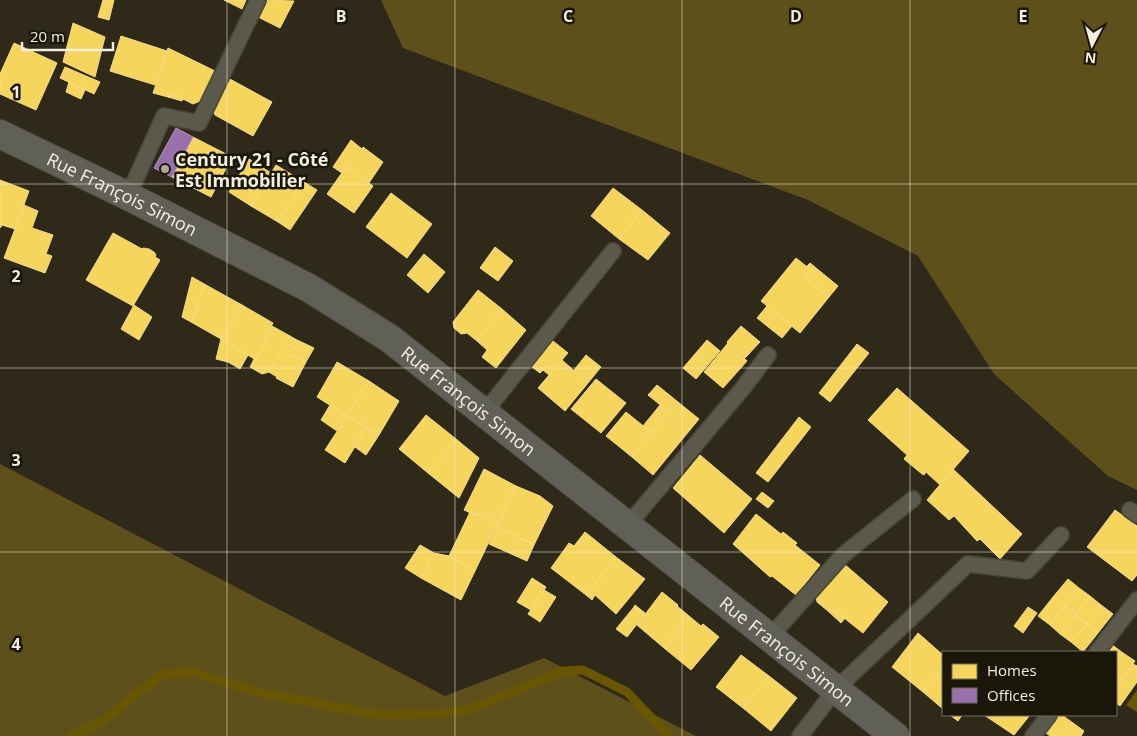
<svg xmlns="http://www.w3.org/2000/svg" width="1137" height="736" font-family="'Open Sans',sans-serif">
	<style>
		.green { fill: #5e501b }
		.water { fill: #685602 }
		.homes { fill: #f6d55c; stroke: #f5dd83 }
		.offices { fill: #9970ab; stroke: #b496ba }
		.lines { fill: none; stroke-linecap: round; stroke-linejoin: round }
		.stream { stroke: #685602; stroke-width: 9 }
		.lane-casing { stroke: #4a463a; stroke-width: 18 }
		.secondary-casing { stroke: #4a463a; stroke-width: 30 }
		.lane { stroke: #5b584c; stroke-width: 15 }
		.secondary { stroke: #605f58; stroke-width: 28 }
		.grid { fill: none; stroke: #f3efde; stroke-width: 1; stroke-opacity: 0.55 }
		.poi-dot { fill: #aeaa99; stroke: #1a160a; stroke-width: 2 }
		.labels { text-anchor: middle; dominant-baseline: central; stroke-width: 5; stroke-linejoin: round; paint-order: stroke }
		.poi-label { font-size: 18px; font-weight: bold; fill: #f3efde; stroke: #1a160a; text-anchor: start }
		.street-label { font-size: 18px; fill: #f3efde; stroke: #1a160a }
		.grid-label { font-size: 16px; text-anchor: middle; font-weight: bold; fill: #f3efde; stroke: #1a160a; stroke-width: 5; stroke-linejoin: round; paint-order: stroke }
	</style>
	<rect width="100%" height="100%" fill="#2e2919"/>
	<path class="green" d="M381,0H1137V490L1108,476L994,374L918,256L808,200L403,48Z
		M0,464L445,696L544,658L696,736H0Z"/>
	<path class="water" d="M1137,690V712L1126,705Z"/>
	<path class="homes" d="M103,0H114L109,20L98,17Z
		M224,0H246L242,9Z
		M264,0L294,1L280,28L256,16Z
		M73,23L105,37L95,77L63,62Z
		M121,36L167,51L155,85L110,71Z
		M14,43L57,63L36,110L0,94V74Z
		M168,48L215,71L200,101L193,104L175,95L168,97L153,93Z
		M65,67L100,82L94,94L60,78Z
		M228,78L272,102L253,136L215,115L212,107Z
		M69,82L85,90L81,99L66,92Z
		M175,95L183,99L182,101L168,97Z
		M193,137L232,157L211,197L172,177Z
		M351,140L362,149L363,147L383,162L369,183L346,167L342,173L333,167Z
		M249,159L271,173L251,206L229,192Z
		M276,165L304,182L278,222L251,206Z
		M346,167L373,186L354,213L327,194Z
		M0,180L29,191L15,229L2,225L0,228Z
		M304,182L317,190L290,230L278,222Z
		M613,188L642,210L619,239L591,216Z
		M391,193L432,224L407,258L366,227Z
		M24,205L38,211L32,228L53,235L46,254L52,256L45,273L4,258Z
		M642,210L670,233L648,260L619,239Z
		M113,233L142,249L143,248L149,249L154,252L156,255L155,257L160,260L133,306L86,280Z
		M495,247L513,261L498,281L480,268Z
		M424,254L445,272L428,293L407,275Z
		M796,258L811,270L805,278L829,297L800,333L761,301Z
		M810,263L838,286L829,297L805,278L811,270L806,267Z
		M192,277L206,285L195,304L199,306L191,322L182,317Z
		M206,285L242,305L221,339L191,322L199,306L195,304Z
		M478,290L502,309L477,341L467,333L461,334L454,328L453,322Z
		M134,305L152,317L139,340L121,329Z
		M242,305L273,323L264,340L267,342L256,360L221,339Z
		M767,306L792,326L782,338L757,318Z
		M502,309L526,330L496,368L482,357L487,350L477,341Z
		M272,326L290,336L269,372L262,374L250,367L254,359L256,360L267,342L264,340Z
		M741,326L760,342L745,358L727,342Z
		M290,336L295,339L297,346L288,353L290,357L295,356L306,362L293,387L276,378L277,377L269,372Z
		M548,337L568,353L549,375L543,370L540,373L528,364Z
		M221,339L248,355L240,369L228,362L216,359Z
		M295,339L314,348L306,362L295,356L290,357L288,353L297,346Z
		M707,340L720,351L708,365L695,354Z
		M728,343L747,361L723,388L704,372Z
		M857,344L869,353L830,402L819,393Z
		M695,354L708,365L696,379L683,368Z
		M586,355L601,367L588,383L574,370Z
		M562,360L588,383L565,411L538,388Z
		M337,362L369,381L347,416L317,397Z
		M596,379L626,403L601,433L571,409Z
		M369,381L399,401L379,435L347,416Z
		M657,385L678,402L669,412L648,395Z
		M897,388L969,451L940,485L926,472L924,475L922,474L904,459L907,455L868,420Z
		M678,402L699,419L653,475L632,457Z
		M330,405L347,416L337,431L321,420Z
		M660,405L669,412L652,433L643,426Z
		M626,412L652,433L632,457L606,436Z
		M426,415L456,439L428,473L399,449Z
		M347,416L367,427L345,463L325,450Z
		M799,417L811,427L768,482L756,473Z
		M367,427L379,435L366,455L355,447Z
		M456,439L479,458L459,498L428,473Z
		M700,455L752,499L724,533L673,488Z
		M484,469L516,486L498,523L479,513L477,516L464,510Z
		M953,469L1022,534L1000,559L980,539L977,541L954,516L949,520L927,500Z
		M516,486L540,496L553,506L534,545L497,526Z
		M762,492L774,501L768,508L756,499Z
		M1115,510L1137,526V575L1132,581L1087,547Z
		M470,512L477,516L479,513L498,523L475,571L449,556Z
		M756,514L781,534L783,532L797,543L795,545L820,565L796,595L772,576L770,577L733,544Z
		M497,526L534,545L527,561L489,544Z
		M585,532L616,557L586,595L551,568L569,543L574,546Z
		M420,545L434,553L421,578L405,568Z
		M434,553L449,556L475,571L461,600L421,578Z
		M616,557L645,579L616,614L595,595L592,600L586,595Z
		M843,563L888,602L863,633L834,610L828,611L817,602L816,596Z
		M532,578L546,587L531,610L517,602Z
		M1068,579L1079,588L1065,606L1053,597Z
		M1079,588L1090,596L1076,615L1065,606Z
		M544,590L556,597L540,622L528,614Z
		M662,592L678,605L677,606L689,616L664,648L637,625Z
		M1090,596L1101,605L1087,624L1076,615Z
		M1053,597L1065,606L1050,625L1038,616Z
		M635,605L645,613L644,615L634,607Z
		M1101,605L1113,614L1098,633L1087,624Z
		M1065,606L1076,615L1060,634L1050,625Z
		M634,607L644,615L627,637L616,629Z
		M1028,607L1037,613L1023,633L1014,626Z
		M834,610L845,618L841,623L828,611Z
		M1076,615L1087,624L1071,642L1060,634Z
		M689,616L701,626L703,624L719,637L691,670L664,648Z
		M1087,624L1098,633L1083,652L1071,642Z
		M918,633L943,655V668L923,692L892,667Z
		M1111,644L1123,653L1116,663V652H1106Z
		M1123,653L1135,661L1121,681L1116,677V663Z
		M741,655L769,676L743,708L716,687Z
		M1133,664L1137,666V682L1120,706L1116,703V688Z
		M943,668V709L923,692Z
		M769,676L797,698L771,731L743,708Z
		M1116,677L1121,681L1116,688Z
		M950,715H962L958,721Z
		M984,715H1030L1014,735Z
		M1059,715H1062L1073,723L1063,736H1050L1046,733Z
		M1073,723L1084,731L1081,736H1063Z"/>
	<path class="offices" d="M176,128L193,137L172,177L154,168Z"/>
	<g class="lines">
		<path class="stream" d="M71,736L103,721L161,675L192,672L261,693L379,715L437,714L470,709L564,671L583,670L627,692L669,736"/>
		<g class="lane-casing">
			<path id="lane" d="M128,196L164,116L199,123L258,0
				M484,413L613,251
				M1130,510L1137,515
				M628,525L743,388L768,355
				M770,637L843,555L913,499
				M1097,652L1137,600
				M800,736L836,689L968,564L1027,571L1061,535
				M1033,736L1049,715"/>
		</g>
		<g class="secondary-casing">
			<g id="secondary">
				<path id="s1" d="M0,134L128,196L309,288L389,338L895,736"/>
			</g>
		</g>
		<use href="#lane" class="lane"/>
		<use href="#secondary" class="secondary"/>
	</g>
	<path class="grid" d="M227,0V736M455,0V736M682,0V736M910,0V736M0,184H1137M0,368H1137M0,552H1137"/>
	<circle class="poi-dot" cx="165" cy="169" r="5"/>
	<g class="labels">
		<g class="poi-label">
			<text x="175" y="159">Century 21 - Côté<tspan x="175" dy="21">Est Immobilier</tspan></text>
		</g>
		<g class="street-label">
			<text stroke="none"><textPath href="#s1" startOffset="136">Rue François Simon</textPath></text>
			<text stroke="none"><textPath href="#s1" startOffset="541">Rue François Simon</textPath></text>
			<text stroke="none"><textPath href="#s1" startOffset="946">Rue François Simon</textPath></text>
		</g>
	</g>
	<g class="grid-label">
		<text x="341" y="22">B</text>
		<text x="568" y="22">C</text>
		<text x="796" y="22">D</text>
		<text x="1023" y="22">E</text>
		<text x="16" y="98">1</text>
		<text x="16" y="282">2</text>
		<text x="16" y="466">3</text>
		<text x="16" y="650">4</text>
	</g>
	<rect x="942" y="651" width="175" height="65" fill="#1a160a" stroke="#716d5f"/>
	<rect x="952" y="664" width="25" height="15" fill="#f6d55c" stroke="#716d5f"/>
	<text x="987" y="676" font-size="15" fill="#f3efde">Homes</text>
	<rect x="952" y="688" width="25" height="15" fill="#9970ab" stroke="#716d5f"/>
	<text x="987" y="701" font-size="15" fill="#f3efde">Offices</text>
	<g transform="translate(1092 45) rotate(186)" stroke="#1a160a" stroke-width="4" paint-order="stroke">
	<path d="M0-4L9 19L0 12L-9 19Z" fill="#f3efde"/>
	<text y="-8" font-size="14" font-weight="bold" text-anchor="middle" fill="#f3efde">N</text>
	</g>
	<path d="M22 42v8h91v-8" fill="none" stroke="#f3efde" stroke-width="2.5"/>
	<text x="30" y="42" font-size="15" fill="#f3efde" stroke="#1a160a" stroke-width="4" paint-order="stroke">20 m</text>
</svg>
